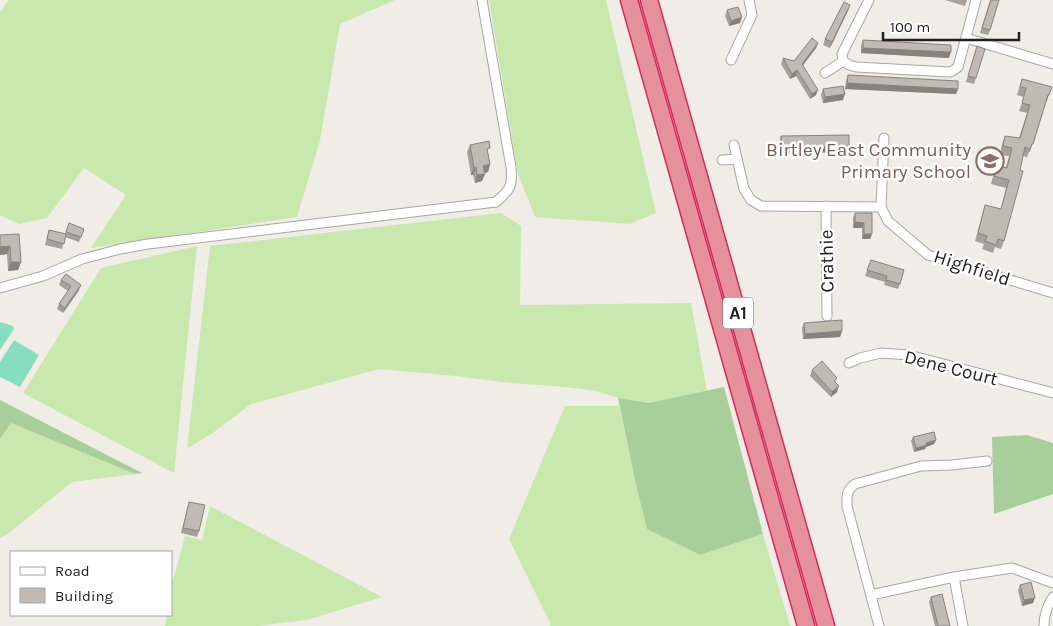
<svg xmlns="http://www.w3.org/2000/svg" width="1053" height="626" font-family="Karla,sans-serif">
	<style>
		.grass { fill: #c8e8ae }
		.forest { fill: #a8ce9c }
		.pitch { fill: #87ddc0 }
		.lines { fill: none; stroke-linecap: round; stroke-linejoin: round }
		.street-casing { stroke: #a7a7a7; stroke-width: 11 }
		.highway-casing { stroke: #d62b5c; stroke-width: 19 }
		.street { stroke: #fff; stroke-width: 9 }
		.highway { stroke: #e5919c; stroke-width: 16 }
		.wall { fill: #a6a09a }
		.shaded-wall { fill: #87827d }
		.building { fill: #c1bab3; stroke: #87827d }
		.labels { text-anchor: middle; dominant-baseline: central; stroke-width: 5; stroke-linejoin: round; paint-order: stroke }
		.shield { fill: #fff; stroke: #636363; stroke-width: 1 }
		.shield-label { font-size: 18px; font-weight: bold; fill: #202020 }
		.education-label { font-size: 19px; fill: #785e54; stroke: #fff; text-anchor: end }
		.street-label { font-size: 19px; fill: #202020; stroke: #fff }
	</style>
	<rect width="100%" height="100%" fill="#f0ede6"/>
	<path class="grass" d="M9,0H395L340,24L320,140L297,217L91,248L126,195L84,168L47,218L19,224L0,215V12Z
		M489,0H606L656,213L630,224L535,217L518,174Z
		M501,213L521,226L520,305L691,303L707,391L649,403L618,398L597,391L565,387L511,383L455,376L379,369L251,404L214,432L187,449L210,246Z
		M197,246L174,473L23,393L101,268Z
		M565,406H619L636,485L647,529L700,555L763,534L790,626H550V623L509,539Z
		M11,423L135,474L72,482L9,533L0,538V439Z
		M210,506L382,597L307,620L256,626H165L167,615H171L172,584L185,536L202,540Z"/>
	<path class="forest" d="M724,387L763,534L700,555L647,529L636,485L618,398L649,403Z
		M0,400L142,473L135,474L11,423L0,439Z
		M1027,435L1053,443V494L994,514L992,437Z"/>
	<path class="pitch" d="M0,322L13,326L14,329L0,350Z
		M14,340L39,355L20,387L0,377V362Z"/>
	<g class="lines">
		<g class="street-casing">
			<path id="street" d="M869,0L842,54L843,61L849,65L856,67L950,72L954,70L958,67L976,0
				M966,38L1053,64
				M731,60L752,15L749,0
				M825,73L843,61
				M734,145L744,189L751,200L761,206L881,207
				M722,160L737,159
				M826,206L827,316
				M881,207L888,221L928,255L1053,293
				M881,207L884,138
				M0,288L43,276L82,259L120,249L148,244L496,202C510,190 513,186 511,167L482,0
				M849,363L860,358L881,353L909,355L1053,393
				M954,577L963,626
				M871,595L954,577L1012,568L1053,583
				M879,626L847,506C847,495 846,491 855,484L921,466L952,465L987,461
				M1044,626C1044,615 1047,606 1053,597"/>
		</g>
		<g class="highway-casing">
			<path id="highway" d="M629,0L806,626
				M649,0L826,626"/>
		</g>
		<use href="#street" class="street"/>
		<use href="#highway" class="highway"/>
	</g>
	<path class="wall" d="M945,0H967L965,6Z
		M990,0V30L988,35L980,33Z
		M850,5L830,48L823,45L825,39Z
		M727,10L740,23L729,26L725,16Z
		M863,40L949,58L861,53V46Z
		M818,43L816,48L803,65L816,95L810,99L796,76L790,79L781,64L783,58L794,61Z
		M975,52L976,78L974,84L966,82Z
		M848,75L958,89L956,94L845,89L846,81Z
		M1022,79L1049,95L1046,103H1045L1030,152H1029L1027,157L1023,156L1004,241L1001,249L995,247L993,253L982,249L984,244L975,241L985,205L1001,209L1006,188L991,184L996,165L1006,167L1009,156L1000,155L1002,144L1005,136L1019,138L1027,113L1019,111L1024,97L1017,95Z
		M823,89L843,100L823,103L821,95Z
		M781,136L847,152L780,153L779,142Z
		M470,145L488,153L490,164L488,172L485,173L482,181L475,183L473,175H471L467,152Z
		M855,213L872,234L870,239H862V228H853V218Z
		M69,223L84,229L79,242L65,237L62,249L45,245L49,230L65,234Z
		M0,235L21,262L18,270L8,271L7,254L0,255Z
		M871,260L900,284L898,289L884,285L885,282L865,276Z
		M61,280L79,290L63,313L57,309L59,304L68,291L59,285Z
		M804,323L842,331L840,337L803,339L802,328Z
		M812,370L837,378L835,382L837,392L831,397L810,376Z
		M913,437L936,440L934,444L926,447L925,449L914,452L911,441Z
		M189,502L199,531L197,537L181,533Z
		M1020,585L1033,603L1022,606L1018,590Z
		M931,597L950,626H935L929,602Z"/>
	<path class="shaded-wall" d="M850,5L848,11L830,48L832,42Z
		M742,17L740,23L729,26L731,21Z
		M818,43L816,48L800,69L802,64Z
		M863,48L951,52L949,58L861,53Z
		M797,70L796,76L790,79L792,74Z
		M847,83L958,89L956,94L845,89Z
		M818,90L816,95L810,99L812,94Z
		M845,94L843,100L823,103L825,97Z
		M849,146L847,152L780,153L782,148Z
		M490,164L488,172L481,173L483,166Z
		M476,167L473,175H471L474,168Z
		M485,174L482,181L475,183L477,175Z
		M855,222L864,223L862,228H853Z
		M864,234H872L870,239H862Z
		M10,246L7,254L0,255V247Z
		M11,262H21L18,270L8,271Z
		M81,285L79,290L63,313L65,308Z
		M842,331L840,337L803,339L805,334Z
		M839,386L837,392L831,397L832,392Z
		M936,440L934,444L926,447L925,449L914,452L916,448L926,443Z
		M1035,598L1033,603L1022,606L1024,600Z"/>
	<path class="building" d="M991,0H999L990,30L982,28Z
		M844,2L850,5L832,42L825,39Z
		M738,7L742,17L731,21L727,10Z
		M812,38L818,43L802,64L818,90L812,94L797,70L792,74L783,58L794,61Z
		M863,40L951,45V52L863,48Z
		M977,46L985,49L976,78L968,76Z
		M848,75L958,81V89L847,83Z
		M1022,79L1052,87L1049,95H1048L1033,144H1032L1030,149L1025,147L1020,170L1023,171L1004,241L998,239L996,245L985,241L987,236L978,233L985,205L1001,209L1009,180L994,176L996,165L1007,168L1012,148L1003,146L1005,136L1020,138L1030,105L1022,103L1026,88L1020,87Z
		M843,86L845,94L825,97L823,89Z
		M849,135V146L782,148L781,136Z
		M489,141L490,148L487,149L490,164L483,166L485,174L477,175L476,167L474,168L470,145Z
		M855,213H872V234H864V223L855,222Z
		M69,223L84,229L81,237L66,232Z
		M49,230L66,234L64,244L47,239Z
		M19,234L21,262H11L10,246L0,247V235Z
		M871,260L904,270L900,284L886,280L887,276L867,270Z
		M66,274L81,285L65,308L59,304L71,286L61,280Z
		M842,320V331L805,334L804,323Z
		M822,361L837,378L834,381L839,386L832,392L812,370Z
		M934,432L936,440L926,443L927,445L916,448L913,437Z
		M189,502L205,505L199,531L183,528Z
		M1031,582L1035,598L1024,600L1020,585Z
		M942,594L950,626H938L931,597Z"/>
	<defs>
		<g id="school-ring" transform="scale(1.4375)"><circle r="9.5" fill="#fff" stroke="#8d6e63" stroke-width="1.5"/><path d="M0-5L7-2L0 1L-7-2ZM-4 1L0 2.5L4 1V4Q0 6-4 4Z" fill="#8d6e63"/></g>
	</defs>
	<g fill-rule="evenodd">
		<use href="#school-ring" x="990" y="161"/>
	</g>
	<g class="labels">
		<rect class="shield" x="723" y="297.5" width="30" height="31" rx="4"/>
		<g class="shield-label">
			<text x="738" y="313">A1</text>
		</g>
		<g class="education-label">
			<text x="971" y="150">Birtley East Community<tspan x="971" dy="22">Primary School</tspan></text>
		</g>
		<g class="street-label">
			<text transform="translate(827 261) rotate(-91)">Crathie</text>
			<text transform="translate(972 268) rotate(18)">Highfield</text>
			<text transform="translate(951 368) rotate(14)">Dene Court</text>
		</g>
	</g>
	<rect x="10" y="551" width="162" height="65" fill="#ffffff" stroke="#a6a6a6"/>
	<rect x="20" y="567" width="25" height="8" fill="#ffffff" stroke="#a6a6a6"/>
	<text x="55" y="576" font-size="15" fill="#202020">Road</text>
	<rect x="20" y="588" width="25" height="15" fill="#c1bab3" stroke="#a6a6a6"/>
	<text x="55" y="601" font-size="15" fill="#202020">Building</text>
	<path d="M883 32v8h136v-8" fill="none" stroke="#202020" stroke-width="2.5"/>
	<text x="890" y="32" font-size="15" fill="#202020" stroke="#ffffff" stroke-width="4" paint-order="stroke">100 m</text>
</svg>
